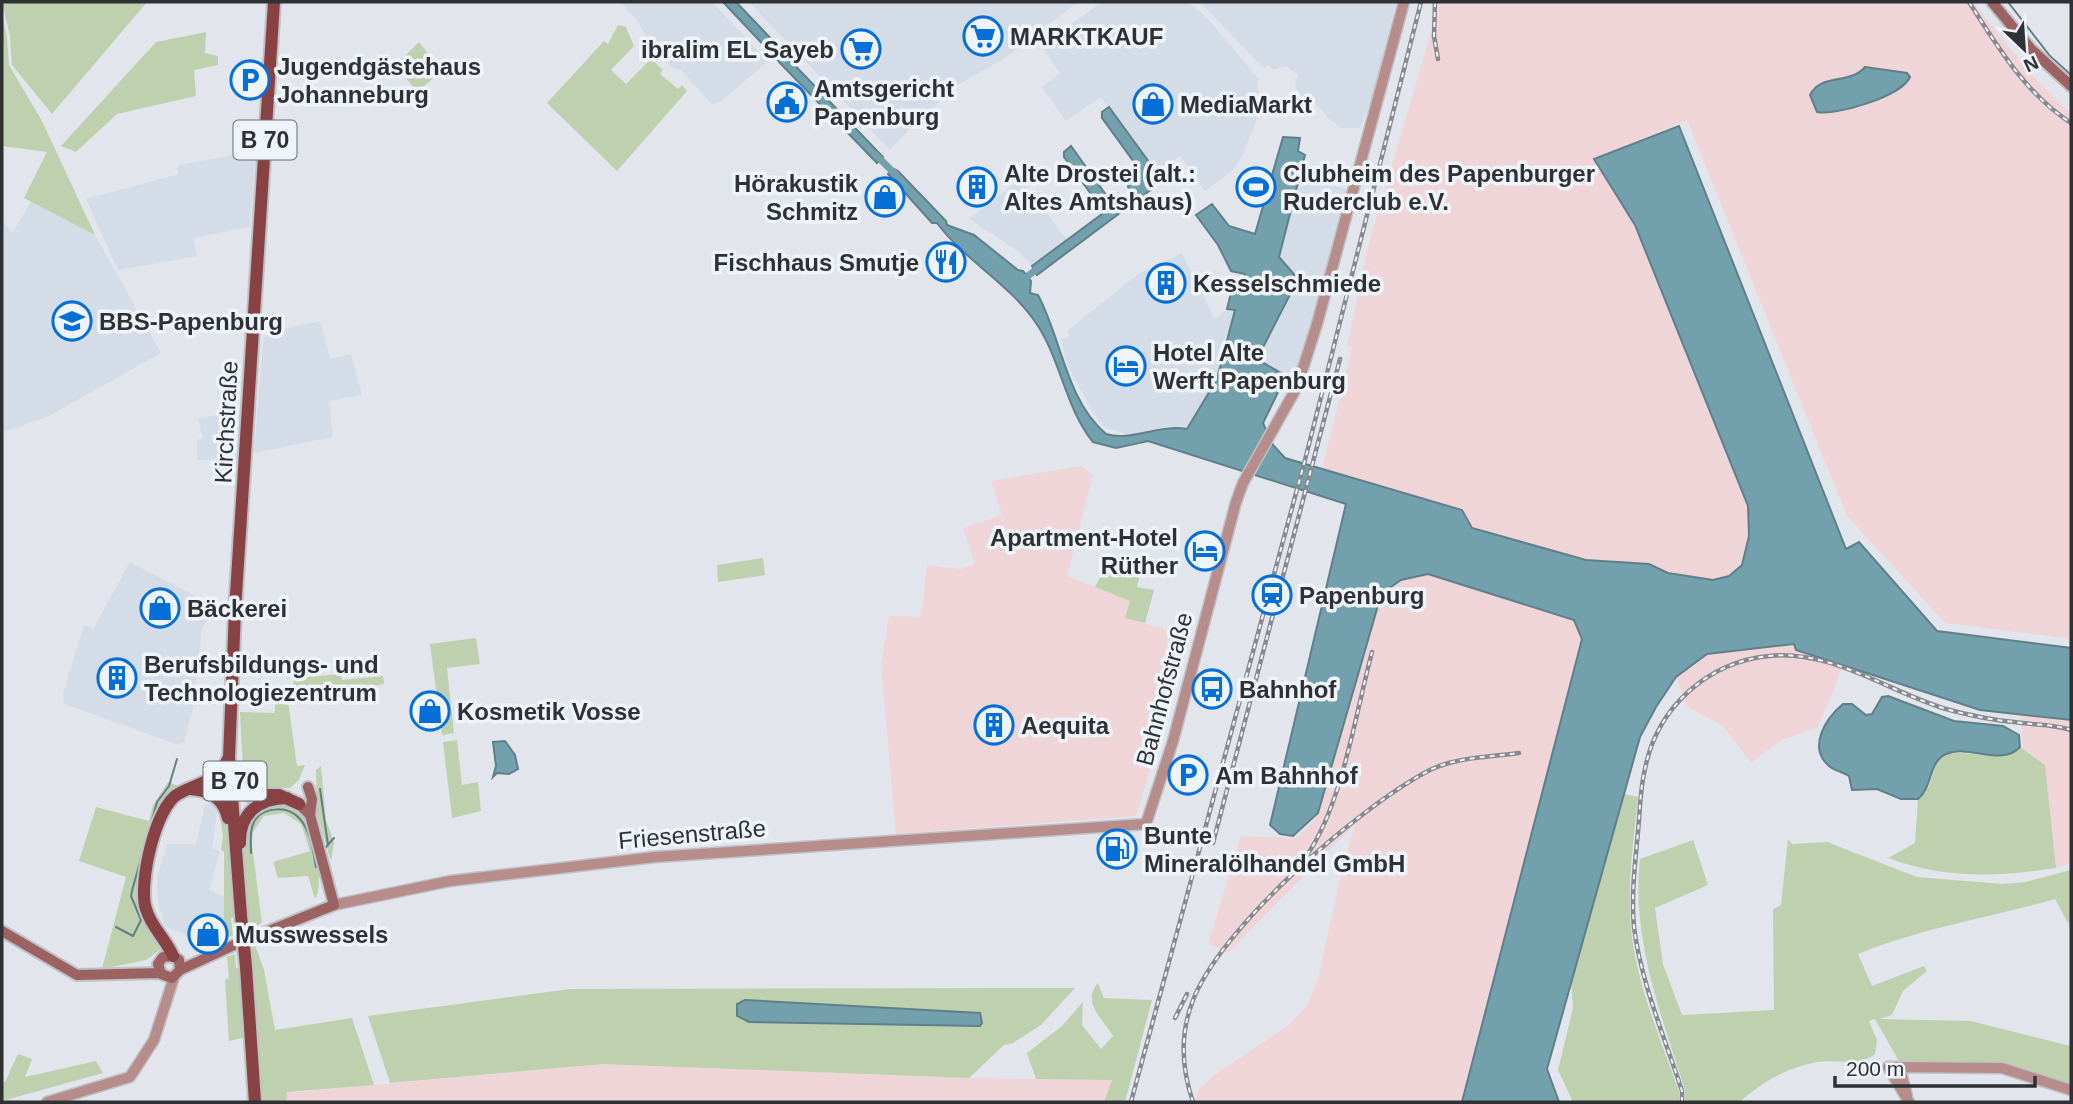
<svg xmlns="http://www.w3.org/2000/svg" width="2073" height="1104" font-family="Arial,sans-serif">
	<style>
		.built { fill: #d4dce8 }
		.industrial { fill: #efd5d7 }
		.green { fill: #bed0ad; fill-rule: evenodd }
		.water { fill: #73a0ad; stroke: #5f7f89; stroke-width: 2 }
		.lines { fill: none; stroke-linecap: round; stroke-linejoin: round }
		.stream { stroke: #5f7f89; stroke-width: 2 }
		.canal { stroke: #73a0ad; stroke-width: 7 }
		.tertiary-casing { stroke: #bec2c7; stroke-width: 13 }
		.secondary-casing { stroke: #bec2c7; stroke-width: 14 }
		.primary-casing { stroke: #bec2c7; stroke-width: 16 }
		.tertiary { stroke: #b78d8c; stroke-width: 10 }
		.secondary { stroke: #9c6262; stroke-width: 10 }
		.primary { stroke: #884244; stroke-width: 12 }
		.rail-casing { stroke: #87898e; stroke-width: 4.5 }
		.rail { stroke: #eff4fa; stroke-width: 2; stroke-dasharray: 5; stroke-linecap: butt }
		.primary-bridge-casing { stroke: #bec2c7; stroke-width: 16; stroke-linecap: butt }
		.primary-bridge { stroke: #884244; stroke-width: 12 }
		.labels { text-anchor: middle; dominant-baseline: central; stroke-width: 7; stroke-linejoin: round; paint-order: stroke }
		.shield { fill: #eff4fa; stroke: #696c6f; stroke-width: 2 }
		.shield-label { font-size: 23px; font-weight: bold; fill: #303134 }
		.poi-label { font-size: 24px; font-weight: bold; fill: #303134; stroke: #eff4fa; text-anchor: start }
		.street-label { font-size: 24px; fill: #303134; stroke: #eff4fa }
	</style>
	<rect width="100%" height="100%" fill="#e2e6ec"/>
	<path class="built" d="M621,2H712L768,61L722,101L712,104L681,70L672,68L656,53L637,20Z
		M749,2H1078L1008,56L946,92L947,96L919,119L890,150Z
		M1102,2H1188L1207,18L1259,79L1257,88L1264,100L1241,159L1232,171L1205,191L1180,156L1157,172L1101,97L1066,121L1042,87L1060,73L1041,46Z
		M1200,2H1396L1374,93L1360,128H1341L1329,119L1319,107L1299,93L1295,87L1298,75L1286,66L1274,70L1268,65L1264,69Z
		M256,151L250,227L193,238L197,256L118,270L86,199L178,174V165Z
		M1300,175L1348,190L1295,381L1257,360L1298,279L1279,257Z
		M1021,179L1067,240L1032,266L1015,249L969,219Z
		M31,201L95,235L161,353L49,416L2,433V221L13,233Z
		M1182,253L1214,318L1227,310H1235L1217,379L1187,430L1167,426L1125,437L1124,433L1104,427L1093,412L1068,367L1061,339L1069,337L1068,330L1138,274Z
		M320,321L330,359L351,354L362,395L329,401L333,437L254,453L263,338L279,330Z
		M222,413H239L236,461L197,460V439H203L198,419Z
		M130,562L226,612L206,622L202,629L193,708L184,742L179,745L64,704L63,694L84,625L93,629Z
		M205,804H213L217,812L212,848L220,851L209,890L225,897L224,938L211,946L165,926L158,903L157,878L167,844H196Z"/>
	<path class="industrial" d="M1440,2H1973L2031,74L2071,114V639L1945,623L1847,516L1687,120L1593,159L1634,225L1747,506L1750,517L1748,537L1740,565L1728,575L1714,580L1669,572L1648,563L1586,560L1473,527L1463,510L1322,469L1352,347L1347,346L1368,246Z
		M1081,466L1093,475L1067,576L1130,601L1125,618L1191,636L1136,816L896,834L881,666L889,616L921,617L927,565L961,569L975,564L963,528L1002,515L991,481Z
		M1428,574L1574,620L1582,639L1462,1102H1198L1196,1098L1199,1089L1216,1074L1289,1025L1307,1006L1318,979L1343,865L1356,823L1228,953L1208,944L1241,836L1296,838L1316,818L1379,602L1388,589L1401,580Z
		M1795,644L1796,650L1843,664L1836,684L1818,727L1780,741L1751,763L1723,726L1687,707L1676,677L1707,654Z
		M2020,714L2071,720V863L2056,868L2045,766L2023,749Z
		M603,1064L969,1078L1113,1080L1104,1102H286V1093Z"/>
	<path class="green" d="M2,2H147L52,114L12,65L10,36Z
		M2,16L7,37L9,65L42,121L95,235L24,198L47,152L2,146Z
		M618,25L626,27L634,46L611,70L626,84L651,59L663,70L660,74L678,89L682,85L687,91L617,171L547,103L604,41L608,44Z
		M206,32L205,53L218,56V65L194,70L196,96L117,114L76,152L61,146L156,42Z
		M419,42L442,71L417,92L396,65Z
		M763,558L765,575L718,582L717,565Z
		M1110,558L1141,570L1137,587L1154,590L1145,623L1125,618L1130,601L1095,587Z
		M476,638L480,664L447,668L454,733L442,735L430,644Z
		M304,671L306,677L341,674L342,680L383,676L384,684L288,701L297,766L305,765L299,780L290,788C270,787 253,792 243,770L240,712L275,713V689L293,686L294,673Z
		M457,740L462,785L478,782L481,811L452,818L443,742Z
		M2020,747L2045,765L2056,868C1998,877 1944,879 1888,858L1915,843L1918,799L1929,786L1938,758C1964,743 1999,768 2020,747Z
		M321,766L326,820L334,842L331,861L317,814L316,770Z
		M207,775L174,793L142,874L161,949L146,960L102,969L126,877L79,861L96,807L149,821L153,805L168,782L178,786Z
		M1624,794L1638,797C1634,839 1627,883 1631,926C1635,982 1661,1039 1679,1092V1102H1573L1558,1070L1573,1008L1571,980Z
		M279,803C288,805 296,808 303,815C314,828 325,884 315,899L308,876L278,878L273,862L310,851L301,824L284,813L264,816L253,832L252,845L262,923L250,930C247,899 230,833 258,810C263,806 273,805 279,803Z
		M219,809L225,818L236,916L231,918L233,936L224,938V852L221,850L223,836Z
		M1788,839L1792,844L1827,842L1917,877L2003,884L2025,882L2071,870V921L2068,923L2055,899C1989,918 1921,928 1858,954L1872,986L1924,966L1927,971L1903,991L1892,1015L1879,1019L1971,1021L2071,1046V1088L2002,1066L1900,1063L1875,1019L1869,1021L1877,1040L1875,1054C1859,1067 1836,1059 1817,1062C1788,1067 1760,1083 1740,1102H1685V1090C1661,1014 1631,939 1640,859L1693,840L1708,885L1655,908L1663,964L1682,1015L1774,1010L1773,909L1781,905Z
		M255,945L264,970L275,1030L352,1018L374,1085L287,1092L286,1102H261L252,966V947Z
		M235,954L236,968H241L246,1037L229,1041L225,980L229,978L227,957Z
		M1098,983L1104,998L1152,1000L1125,1102H1104L1112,1080L1036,1079L1027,1053L1062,1026L1083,1002L1082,1025L1101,1049L1113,1036C1103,1019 1081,1002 1098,983Z
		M1075,988L1041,1025L1013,1043L1004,1045L969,1078L603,1064L390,1083L368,1016L570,989ZM745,1000L980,1013V1026L758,1022Z
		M18,1054L32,1059L25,1077L96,1061L103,1073L2,1101V1082H5Z"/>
	<path class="water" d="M723,2H736L780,48L773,55Z
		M782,52L883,157L877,163L780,63L776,58Z
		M1865,67L1907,73L1910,77C1902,96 1836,116 1817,112L1810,95C1821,73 1850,85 1865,67Z
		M1109,107L1149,162L1148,173L1154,180L1152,189L1037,275L1032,266L1102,214L1103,205H1099L1064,157V152L1071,146L1109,199L1120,201L1132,192L1128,187L1129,177L1137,172L1139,163L1134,162L1102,118V112Z
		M1679,126L1846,549L1859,542L1937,631L2071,648V720L1980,710L1796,650L1794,644L1707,654L1676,677L1656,707L1640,737L1547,1069L1559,1102H1462L1582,639L1574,620L1428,574L1401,580L1388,589L1379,602L1318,813L1293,836L1280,834L1270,825L1346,504L1148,441L1116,448L1093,442C1066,409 1061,362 1038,326C1012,285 965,261 937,223H932L888,174L894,169L898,171L946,221L947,225L974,235L1018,270L1023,271L1031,281L1030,293L1038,295C1062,340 1066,400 1106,434C1132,442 1157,424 1187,429L1217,379L1235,310L1227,309L1233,285L1242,286L1245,274L1231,271L1218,245L1196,215L1212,204L1229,226L1255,234L1283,137L1300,138L1298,151L1305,155L1279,257L1298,279L1257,359L1286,376L1263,423L1273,445L1285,458L1462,510L1472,528L1586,560L1649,564L1668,573L1713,580L1729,576L1742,565L1749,536L1748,506L1635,225L1594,159Z
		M1888,696L1954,721L2003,726L2019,735L2020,747C2002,767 1969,744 1946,754C1928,762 1933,787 1918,799H1901L1877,789L1852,790L1849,776C1843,772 1835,771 1829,766C1807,747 1826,718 1843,704H1852L1866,715L1872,714L1882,697Z
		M505,741L515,755L518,769L509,774L497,773L493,777L496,766L493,742Z
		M745,1000L980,1013L982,1023L980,1026L749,1022L737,1016V1004Z"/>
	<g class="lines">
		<path class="stream" d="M2008,2L2050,56L2071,75
			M320,789L328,845
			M326,847L334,838
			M251,853C251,842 249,830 255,820C265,806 289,806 300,819C311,832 313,851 316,867
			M116,927L133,936L141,920L131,896L133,887L157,802L169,786L177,759"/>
		<path class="canal" d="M876,155L897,176
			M1020,282L1041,266"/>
		<g class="tertiary-casing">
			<path id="tertiary" d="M334,905L450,881L655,857L1146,824L1173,741L1236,502L1243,483L1297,387L1317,324L1404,2
				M1900,1068L1907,1096
				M47,1102L130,1077L154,1040L174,977
				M1909,1102L1888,1067L2002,1068L2071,1090"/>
		</g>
		<g class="secondary-casing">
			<path id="secondary" d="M1992,2L2031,49L2071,86
				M308,787L312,799L310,815
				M2,931L77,975L160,973
				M251,938L334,905L310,815L299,804
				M180,970L179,960L173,956L163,957L158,964L161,974L172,978L180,970L234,945"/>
		</g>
		<g class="primary-casing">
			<path id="primary" d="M236,782L249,795H279L299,804
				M190,789C210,790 223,798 228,818
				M240,843C239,814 259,798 287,798
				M241,915L229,758L235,610L274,2
				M173,956C166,939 151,927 146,909C138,885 155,807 178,794C199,782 217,783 228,759
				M246,967L255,1102"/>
		</g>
		<use href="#tertiary" class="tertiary"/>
		<use href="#secondary" class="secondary"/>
		<use href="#primary" class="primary"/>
		<g class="rail-casing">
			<path id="rail" d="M1435,2L1434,36L1438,59
				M1969,2C1998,47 2025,93 2071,123
				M1213,843L1340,359
				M1307,855C1342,805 1356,712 1372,652
				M1175,1018L1187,994
				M1131,1102L1305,460L1421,2
				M1193,1102C1182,1070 1180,1035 1192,1003C1218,929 1360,806 1430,770C1456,757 1491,757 1519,753
				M1682,1102V1091C1665,1038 1641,983 1634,927C1631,896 1635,864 1638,832C1640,811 1640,789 1645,769C1657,707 1708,662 1769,656C1831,649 1889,692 1946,709C1968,715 1991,720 2014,722C2033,725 2053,724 2071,730"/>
		</g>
		<use href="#rail" class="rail"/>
		<g class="primary-bridge-casing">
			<path id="primary-bridge" d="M241,915L246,967"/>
		</g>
		<use href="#primary-bridge" class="primary-bridge"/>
	</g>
	<defs>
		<g id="supermarket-ring" transform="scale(2.0125)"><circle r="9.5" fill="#eff4fa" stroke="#066fd7" stroke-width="1.5"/><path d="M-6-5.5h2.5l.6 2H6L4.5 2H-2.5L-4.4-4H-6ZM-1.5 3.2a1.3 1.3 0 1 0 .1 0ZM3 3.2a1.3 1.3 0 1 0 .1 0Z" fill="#066fd7"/></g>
		<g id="parking-ring" transform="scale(2.0125)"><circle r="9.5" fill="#eff4fa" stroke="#066fd7" stroke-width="1.5"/><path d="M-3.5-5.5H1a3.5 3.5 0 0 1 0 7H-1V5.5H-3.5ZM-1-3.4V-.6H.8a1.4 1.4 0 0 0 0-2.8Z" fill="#066fd7"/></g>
		<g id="civic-ring" transform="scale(2.0125)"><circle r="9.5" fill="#eff4fa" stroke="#066fd7" stroke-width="1.5"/><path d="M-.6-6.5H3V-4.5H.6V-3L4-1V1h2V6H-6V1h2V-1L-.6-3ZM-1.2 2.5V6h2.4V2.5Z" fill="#066fd7"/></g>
		<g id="shop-ring" transform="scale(2.0125)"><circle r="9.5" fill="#eff4fa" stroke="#066fd7" stroke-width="1.5"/><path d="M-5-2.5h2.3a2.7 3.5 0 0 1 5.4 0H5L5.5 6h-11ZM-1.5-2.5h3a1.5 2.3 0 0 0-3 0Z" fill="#066fd7"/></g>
		<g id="building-ring" transform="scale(2.0125)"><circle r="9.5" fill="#eff4fa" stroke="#066fd7" stroke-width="1.5"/><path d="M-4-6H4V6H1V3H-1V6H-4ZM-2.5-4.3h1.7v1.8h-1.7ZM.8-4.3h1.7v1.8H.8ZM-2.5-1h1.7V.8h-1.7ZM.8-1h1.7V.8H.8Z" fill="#066fd7"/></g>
		<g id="stadium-ring" transform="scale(2.0125)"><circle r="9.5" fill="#eff4fa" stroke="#066fd7" stroke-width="1.5"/><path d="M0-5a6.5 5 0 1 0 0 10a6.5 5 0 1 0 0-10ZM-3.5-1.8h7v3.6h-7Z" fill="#066fd7"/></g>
		<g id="restaurant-ring" transform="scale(2.0125)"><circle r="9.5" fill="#eff4fa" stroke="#066fd7" stroke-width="1.5"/><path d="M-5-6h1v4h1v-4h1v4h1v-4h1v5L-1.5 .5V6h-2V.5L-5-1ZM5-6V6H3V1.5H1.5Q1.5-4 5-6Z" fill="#066fd7"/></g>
		<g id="school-ring" transform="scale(2.0125)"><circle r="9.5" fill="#eff4fa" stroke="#066fd7" stroke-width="1.5"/><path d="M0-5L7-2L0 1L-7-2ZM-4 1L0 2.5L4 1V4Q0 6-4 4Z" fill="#066fd7"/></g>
		<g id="hotel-ring" transform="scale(2.0125)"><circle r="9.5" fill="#eff4fa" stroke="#066fd7" stroke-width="1.5"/><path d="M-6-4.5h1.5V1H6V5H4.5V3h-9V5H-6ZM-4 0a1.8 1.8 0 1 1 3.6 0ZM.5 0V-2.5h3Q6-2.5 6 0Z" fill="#066fd7"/></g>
		<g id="station-ring" transform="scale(2.0125)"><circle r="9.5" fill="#eff4fa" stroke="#066fd7" stroke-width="1.5"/><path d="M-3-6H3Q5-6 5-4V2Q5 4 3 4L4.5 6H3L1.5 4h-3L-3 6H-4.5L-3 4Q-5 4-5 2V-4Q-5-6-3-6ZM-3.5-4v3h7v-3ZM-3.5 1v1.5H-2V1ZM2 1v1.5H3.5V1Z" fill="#066fd7"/></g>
		<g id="bus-ring" transform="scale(2.0125)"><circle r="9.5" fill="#eff4fa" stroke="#066fd7" stroke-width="1.5"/><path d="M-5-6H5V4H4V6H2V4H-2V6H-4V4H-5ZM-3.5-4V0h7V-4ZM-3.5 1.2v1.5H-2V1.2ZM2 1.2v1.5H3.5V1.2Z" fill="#066fd7"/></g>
		<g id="fuel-ring" transform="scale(2.0125)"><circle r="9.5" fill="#eff4fa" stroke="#066fd7" stroke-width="1.5"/><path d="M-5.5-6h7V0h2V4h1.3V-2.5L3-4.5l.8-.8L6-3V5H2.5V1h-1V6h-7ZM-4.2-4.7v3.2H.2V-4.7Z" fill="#066fd7"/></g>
	</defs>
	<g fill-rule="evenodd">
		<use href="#supermarket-ring" x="983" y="36"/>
		<use href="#supermarket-ring" x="861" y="49"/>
		<use href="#parking-ring" x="250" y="80"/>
		<use href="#civic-ring" x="787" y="102"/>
		<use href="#shop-ring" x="1153" y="104"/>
		<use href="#building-ring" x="977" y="187"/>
		<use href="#stadium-ring" x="1256" y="187"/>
		<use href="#shop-ring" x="885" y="197"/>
		<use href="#restaurant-ring" x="946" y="262"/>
		<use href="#building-ring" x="1166" y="283"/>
		<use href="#school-ring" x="72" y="321"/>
		<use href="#hotel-ring" x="1126" y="366"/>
		<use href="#hotel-ring" x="1205" y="551"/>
		<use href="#station-ring" x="1272" y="595"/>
		<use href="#shop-ring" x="160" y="608"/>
		<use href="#building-ring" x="117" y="678"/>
		<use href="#bus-ring" x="1212" y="689"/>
		<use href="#shop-ring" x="430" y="711"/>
		<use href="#building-ring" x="994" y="725"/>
		<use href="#parking-ring" x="1188" y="775"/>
		<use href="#fuel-ring" x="1117" y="849"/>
		<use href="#shop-ring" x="208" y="934"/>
	</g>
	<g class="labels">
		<g class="shield">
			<rect x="233.5" y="120.5" width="63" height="39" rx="5"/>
			<rect x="203.5" y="761.5" width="63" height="39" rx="5"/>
		</g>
		<g class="shield-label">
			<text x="265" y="140">B 70</text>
			<text x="235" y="781">B 70</text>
		</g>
		<g class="poi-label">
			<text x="1010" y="36">MARKTKAUF</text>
			<text x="834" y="49" text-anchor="end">ibralim EL Sayeb</text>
			<text x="277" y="66">Jugendgästehaus<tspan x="277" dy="28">Johanneburg</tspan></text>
			<text x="814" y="88">Amtsgericht<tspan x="814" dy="28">Papenburg</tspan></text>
			<text x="1180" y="104">MediaMarkt</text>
			<text x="1004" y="173">Alte Drostei (alt.:<tspan x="1004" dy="28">Altes Amtshaus)</tspan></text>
			<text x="1283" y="173">Clubheim des Papenburger<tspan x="1283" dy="28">Ruderclub e.V.</tspan></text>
			<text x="858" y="183" text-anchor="end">Hörakustik<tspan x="858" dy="28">Schmitz</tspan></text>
			<text x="919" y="262" text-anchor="end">Fischhaus Smutje</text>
			<text x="1193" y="283">Kesselschmiede</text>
			<text x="99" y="321">BBS-Papenburg</text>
			<text x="1153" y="352">Hotel Alte<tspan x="1153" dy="28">Werft Papenburg</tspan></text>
			<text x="1178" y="537" text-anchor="end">Apartment-Hotel<tspan x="1178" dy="28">Rüther</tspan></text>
			<text x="1299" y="595">Papenburg</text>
			<text x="187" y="608">Bäckerei</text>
			<text x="144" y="664">Berufsbildungs- und<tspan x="144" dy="28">Technologiezentrum</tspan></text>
			<text x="1239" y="689">Bahnhof</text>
			<text x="457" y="711">Kosmetik Vosse</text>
			<text x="1021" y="725">Aequita</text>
			<text x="1215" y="775">Am Bahnhof</text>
			<text x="1144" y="835">Bunte<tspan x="1144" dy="28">Mineralölhandel GmbH</tspan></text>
			<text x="235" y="934">Musswessels</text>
		</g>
		<g class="street-label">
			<text transform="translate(226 422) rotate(-87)">Kirchstraße</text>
			<text transform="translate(1164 689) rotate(-75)">Bahnhofstraße</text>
			<text transform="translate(692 834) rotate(-5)">Friesenstraße</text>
		</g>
	</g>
	<rect width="2073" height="1104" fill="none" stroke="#303134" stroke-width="7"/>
	<g transform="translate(2024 49) rotate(155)" stroke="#eff4fa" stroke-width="5" paint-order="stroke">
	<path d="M0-5L12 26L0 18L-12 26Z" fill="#303134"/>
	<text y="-10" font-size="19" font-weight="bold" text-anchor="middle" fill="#303134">N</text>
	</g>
	<path d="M1835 1076v10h200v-10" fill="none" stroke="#303134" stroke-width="3.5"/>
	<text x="1846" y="1076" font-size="21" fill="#303134" stroke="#eff4fa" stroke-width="5" paint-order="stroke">200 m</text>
</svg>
